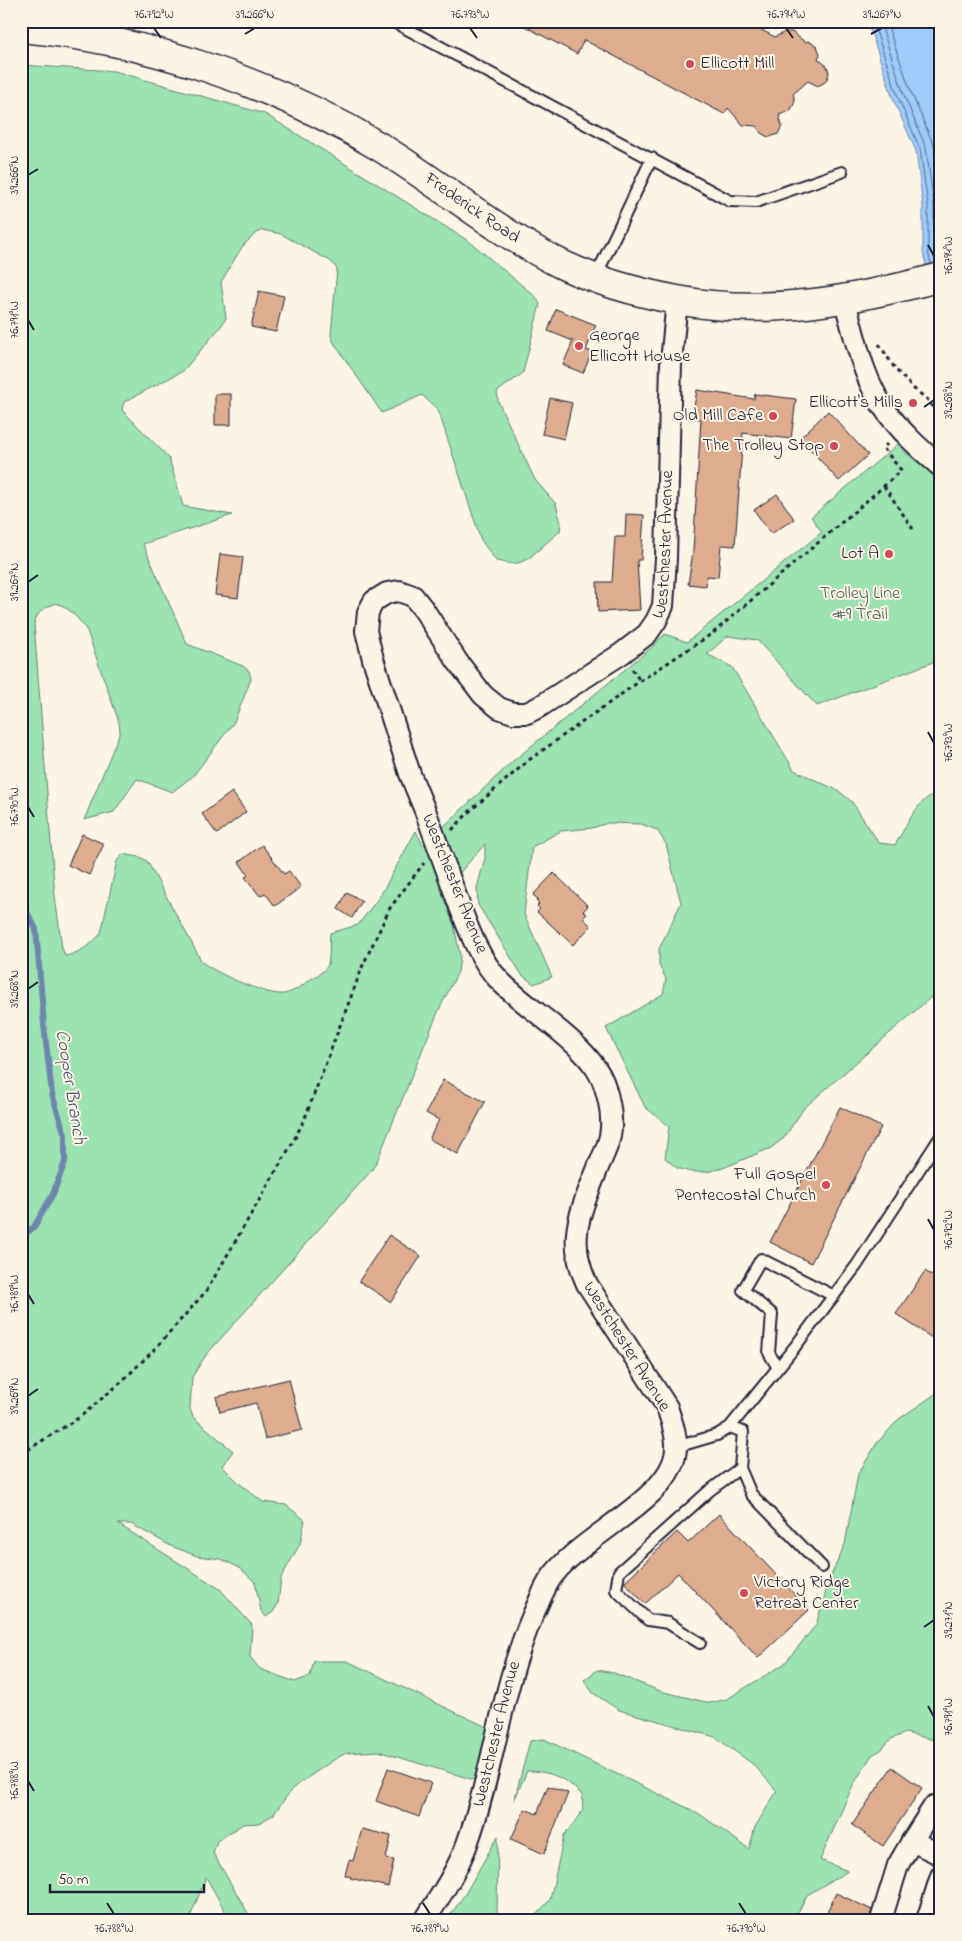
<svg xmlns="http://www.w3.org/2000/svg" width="962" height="1941" font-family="'Indie Flower',sans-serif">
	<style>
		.green { fill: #9ce3b1; stroke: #5f8276 }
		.water { fill: #9ecbf9; stroke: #6c87ad }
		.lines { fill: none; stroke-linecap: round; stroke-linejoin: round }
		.shore { stroke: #546687; stroke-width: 1 }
		.stream { stroke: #6c87ad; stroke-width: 6 }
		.building { fill: #dead8f; stroke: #22223b }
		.service-casing { stroke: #22223b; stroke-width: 14 }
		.minor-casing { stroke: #22223b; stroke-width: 24 }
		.secondary-casing { stroke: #22223b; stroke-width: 31 }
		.path { stroke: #22223b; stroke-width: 3; stroke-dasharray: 4 4; stroke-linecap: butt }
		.service { stroke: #fcf5e5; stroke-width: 10 }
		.minor { stroke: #fcf5e5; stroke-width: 20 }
		.secondary { stroke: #fcf5e5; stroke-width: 28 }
		.minor-bridge-casing { stroke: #22223b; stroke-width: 24; stroke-linecap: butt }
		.minor-bridge { stroke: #fcf5e5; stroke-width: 20 }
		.ticks { fill: none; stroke: #22223b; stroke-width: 2 }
		.poi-dot { fill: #d1495b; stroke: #fcf5e5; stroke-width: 2 }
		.labels { text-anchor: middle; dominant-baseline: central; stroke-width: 4; stroke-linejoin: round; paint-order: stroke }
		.poi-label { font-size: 18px; fill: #22223b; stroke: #fcf5e5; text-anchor: end }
		.street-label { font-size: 18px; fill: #22223b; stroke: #fcf5e5 }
		.park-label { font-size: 18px; fill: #475c5e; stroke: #fcf5e5 }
		.water-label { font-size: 19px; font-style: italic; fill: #475574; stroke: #fcf5e5 }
		.neatline { fill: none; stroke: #22223b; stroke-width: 2 }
		.ticks-label { font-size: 12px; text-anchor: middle; fill: #22223b }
	</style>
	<rect width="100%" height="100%" fill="#fcf5e5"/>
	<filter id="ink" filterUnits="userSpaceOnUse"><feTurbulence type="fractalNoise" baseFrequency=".02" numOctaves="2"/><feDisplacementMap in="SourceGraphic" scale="10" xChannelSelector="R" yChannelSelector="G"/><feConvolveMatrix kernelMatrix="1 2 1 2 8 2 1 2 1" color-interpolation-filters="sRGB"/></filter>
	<g filter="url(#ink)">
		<path class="green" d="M21,65L114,71L265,114L470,242L536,297L540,304L523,373L497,392L498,401L535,480L556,504L561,523L560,531L528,559L521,562L513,564L496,561L481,540L438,410L422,395L382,413L334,343L331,335L337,269L332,262L281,234L262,230L255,234L242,247L221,282L226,318L222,325L183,371L124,402L122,410L169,458L183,506L232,515L143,544L187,644L243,666L249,671L251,679L234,722L193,776L172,792L137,779L114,812L84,820L120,732L119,722L87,631C80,620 69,607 56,603C45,608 37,611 34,624L55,896L62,948L65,956C78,954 93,944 101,933L117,861L122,854L140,857L147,861L202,962C215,973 267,996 284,994C294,992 303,985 311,979C317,975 326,971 328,964C330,955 329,943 330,933L358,925L380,896L416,831L423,846L512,762L651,648L665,634L687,642L822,532L811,517L898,444L904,451L941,481V659L817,706L757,640L728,636L707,654L732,667L794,770L839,791L852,802L879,843L895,845C906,828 918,795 941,792V994L930,998L804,1108L784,1138L771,1148L723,1168L706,1172H691L677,1168L665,1158L669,1126L645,1107L606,1028L663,994L666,979L659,965V949L681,903L666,844L657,830L641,824L608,823L592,828L561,831L532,847L524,914L552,977L534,984L522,975L478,905L477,888L485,858V844L442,893L454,925L460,956L458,972L438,1012L377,1161L372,1170L206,1355L192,1377L190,1409L193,1417L233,1451L222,1466L239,1483L263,1502L286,1505L305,1520L300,1544L281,1578L278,1604L273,1612L266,1617L261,1611L255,1582L240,1568L221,1559L197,1556L171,1546L131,1524H118L220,1589L252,1625L250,1657L260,1669L295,1682L310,1676L314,1661H347L493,1730L474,1780L378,1751L346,1753L332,1761L293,1788L273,1815L259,1823L243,1824L217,1841L213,1853L252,1920H230L206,1877L189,1920H21Z
			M941,1390V1739L938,1741L906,1733L891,1739L881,1750L872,1755L853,1785L820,1860L848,1871L807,1895L794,1920H531L550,1900L564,1836L583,1810L582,1795C566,1778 550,1771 527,1771L514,1801L530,1741L544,1739L698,1813L749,1849L755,1827L777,1791L754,1765L715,1737L619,1710L593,1693L584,1680L597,1670L614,1673L660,1691L710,1703L727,1699L784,1664L816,1625L830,1578L845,1544L858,1474L877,1443L899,1419Z
			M498,1836L497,1916L511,1920H447L465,1894Z"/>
		<path class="water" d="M863,21H941V312L937,307L923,253V206L916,151L893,99L871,32Z"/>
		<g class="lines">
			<path class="shore" d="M870,21L876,31L898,97L920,149L928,205V252L931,264
				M877,21L882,28L904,95L926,148L934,205V251L937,262
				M886,21L911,92L934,146L941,198"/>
			<path class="stream" d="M21,901L36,929L44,1025L52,1094L65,1135V1162L53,1194L34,1227L21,1237"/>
		</g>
		<path class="building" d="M515,21H744L775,37L785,32H792L805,42L808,41L817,46L820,54L818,59L827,66L829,72L828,77L825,82L818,86L808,81L793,94L795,101L793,106L790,111L779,115L782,126L778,134L770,137L766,136L761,133L756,126L743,125L728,108L724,114L584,40L577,54Z
			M259,291L284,296L276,332L251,327Z
			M556,309L596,325L586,350L592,352L583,373L563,365L573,341L548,331Z
			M697,390L754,399L755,394L796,399L791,439L743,433L735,546L721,545L718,577L707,576L706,586L688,584L693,552L701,419L692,418Z
			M215,394H231V425H215Z
			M550,398L572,403L564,439L542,434Z
			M828,411L868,455L839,481L800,438Z
			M777,494L794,519L771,534L754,510Z
			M626,514L644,515L641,560H637L640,610L598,612L597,582H612L615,537H625Z
			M220,554L243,557L238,598L215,595Z
			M232,792L246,812L217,834L202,814Z
			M82,834L104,844L89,875L68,865Z
			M262,845L284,874L289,871L301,887L275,906L265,893L260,896L245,877L248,875L239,862Z
			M554,873L588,906L583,911L587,914L583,918L591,926L573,945L537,912L540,909L537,906L539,904L536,901L538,899L533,895Z
			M347,892L362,901L352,918L338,909Z
			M443,1080L485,1102L458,1154L429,1139L439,1120L426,1113Z
			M840,1107L881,1127L811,1263L770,1242Z
			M389,1235L421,1256L391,1302L359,1281Z
			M925,1271L941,1281V1344L896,1314Z
			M289,1379L302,1430L265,1439L256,1403L220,1412L216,1397Z
			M719,1514L809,1610L758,1658L678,1573L645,1604L624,1582L677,1532L688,1543Z
			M892,1767L922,1788L883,1846L852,1825Z
			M388,1768L431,1783L419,1817L376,1801Z
			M548,1786L568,1793L544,1854L511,1839L525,1809L537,1814Z
			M362,1829L391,1836L386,1859L394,1860L388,1887L350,1878L351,1877L345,1875L349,1860L353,1861Z
			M836,1893L872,1910L869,1920H823Z"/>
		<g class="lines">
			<g class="service-casing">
				<path id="service" d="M392,21L730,201L756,202L842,172
					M596,276L652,158
					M778,1368L769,1353L772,1314L743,1290L761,1259L834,1296
					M730,1427L794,1348L857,1265L941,1136
					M676,1447L717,1435L730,1427L743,1432L740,1468L751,1494L822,1567
					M700,1643L668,1623L648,1620L616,1590L619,1572L709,1491L740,1468"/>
			</g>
			<g class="minor-casing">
				<g id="minor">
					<path d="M844,299C855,335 862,377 884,408C900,431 920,449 941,467"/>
					<path id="s1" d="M426,813L410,774L373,659L366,631L368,612L374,601L387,593L399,591L413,596L424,610L457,661L483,695L499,708L513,713H527L539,707L621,654L647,634L656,621L663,606L666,558L671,363L677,300"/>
					<path d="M912,1841L934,1806"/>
					<path id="s2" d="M425,1920C441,1895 457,1871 467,1844C494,1769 501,1688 533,1615C538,1604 543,1591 549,1581C577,1536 675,1499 676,1448C677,1434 671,1420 667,1407L587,1284C565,1238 582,1209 599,1165C603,1156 608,1146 610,1136C613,1120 610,1103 605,1087C593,1046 529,1012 499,980C480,960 470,933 460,907"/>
					<path d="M881,1920L898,1865L912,1841L941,1855"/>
					<path d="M927,1920L941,1876"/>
				</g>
			</g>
			<g class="secondary-casing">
				<g id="secondary">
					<path id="s3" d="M21,28C145,39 274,83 380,147C442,185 498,233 563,265C597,281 640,293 677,300C766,317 855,300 941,277"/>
				</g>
			</g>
			<path class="path" d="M879,344L896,370L914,389L927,399L941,418
				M884,486L913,529
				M632,669L640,681
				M452,830L471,810L529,760L640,681L713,633L884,486L901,470L883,448L887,444
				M21,1454L80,1417L119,1384L153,1351L207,1290L293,1142L305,1118L363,965L390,908L424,863"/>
			<use href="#service" class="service"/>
			<use href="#minor" class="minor"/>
			<use href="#secondary" class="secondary"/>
			<g class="minor-bridge-casing">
				<path id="minor-bridge" d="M426,813L460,907"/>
			</g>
			<use href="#minor-bridge" class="minor-bridge"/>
		</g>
	</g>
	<path class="ticks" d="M154,28L161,38M470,28L477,38M786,28L793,38M245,34L255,28M871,34L882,28M28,175L38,169M928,245L934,256M28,320L34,330M924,407L934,400M28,582L38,575M928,732L934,743M28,807L34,817M28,989L38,982M928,1219L934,1230M28,1294L34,1304M28,1396L38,1389M924,1627L934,1620M928,1706L934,1717M28,1781L34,1791M107,1903L114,1914M423,1903L430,1914M739,1903L746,1914"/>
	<g class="poi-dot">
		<circle cx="690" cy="64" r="5"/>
		<circle cx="579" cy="346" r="5"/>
		<circle cx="913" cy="403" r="5"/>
		<circle cx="773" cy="416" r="5"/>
		<circle cx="834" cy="446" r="5"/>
		<circle cx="889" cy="554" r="5"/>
		<circle cx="826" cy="1185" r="5"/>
		<circle cx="744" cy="1593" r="5"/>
	</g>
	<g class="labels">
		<g class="poi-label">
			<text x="700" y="64" text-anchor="start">Ellicott Mill</text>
			<text x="589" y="336" text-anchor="start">George<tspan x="589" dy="21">Ellicott House</tspan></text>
			<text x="903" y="403">Ellicott's Mills</text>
			<text x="763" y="416">Old Mill Cafe</text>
			<text x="824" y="446">The Trolley Stop</text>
			<text x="879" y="554">Lot A</text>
			<text x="816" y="1175">Full Gospel<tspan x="816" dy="21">Pentecostal Church</tspan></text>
			<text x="754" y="1583" text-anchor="start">Victory Ridge<tspan x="754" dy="21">Retreat Center</tspan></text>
		</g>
		<g class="street-label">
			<text stroke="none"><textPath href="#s3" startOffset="492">Frederick Road</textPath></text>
			<text stroke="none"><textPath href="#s1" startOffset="674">Westchester Avenue</textPath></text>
			<text transform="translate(454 884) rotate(68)">Westchester Avenue</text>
			<text transform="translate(626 1347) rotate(58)">Westchester Avenue</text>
			<text stroke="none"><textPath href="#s2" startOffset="201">Westchester Avenue</textPath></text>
		</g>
		<g class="park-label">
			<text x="860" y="594">Trolley Line<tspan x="860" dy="21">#9 Trail</tspan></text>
		</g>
		<g class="water-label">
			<text transform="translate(70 1087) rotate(81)">Cooper Branch</text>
		</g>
	</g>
	<rect width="962" height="1941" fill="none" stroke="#fcf5e5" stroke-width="55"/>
	<path d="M50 1884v8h154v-8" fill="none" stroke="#22223b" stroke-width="2.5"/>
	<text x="58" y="1884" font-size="15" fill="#22223b" stroke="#fcf5e5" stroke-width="4" paint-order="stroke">50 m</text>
	<rect x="28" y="28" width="906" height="1886" class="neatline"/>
	<g class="ticks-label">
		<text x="154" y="18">76.792°W</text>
		<text x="255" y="18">39.266°N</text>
		<text x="470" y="18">76.793°W</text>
		<text x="786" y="18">76.794°W</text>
		<text x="882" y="18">39.267°N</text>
		<text transform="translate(14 175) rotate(-90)" y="4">39.266°N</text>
		<text transform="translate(948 256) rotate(-90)" y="4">76.794°W</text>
		<text transform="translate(14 320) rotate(-90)" y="4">76.791°W</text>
		<text transform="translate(948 400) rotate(-90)" y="4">39.268°N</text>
		<text transform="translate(14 582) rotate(-90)" y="4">39.267°N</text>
		<text transform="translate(948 743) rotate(-90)" y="4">76.793°W</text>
		<text transform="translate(14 807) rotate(-90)" y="4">76.790°W</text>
		<text transform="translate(14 989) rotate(-90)" y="4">39.268°N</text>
		<text transform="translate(948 1230) rotate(-90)" y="4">76.792°W</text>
		<text transform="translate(14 1294) rotate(-90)" y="4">76.789°W</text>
		<text transform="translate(14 1396) rotate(-90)" y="4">39.269°N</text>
		<text transform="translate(948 1620) rotate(-90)" y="4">39.271°N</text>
		<text transform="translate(948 1717) rotate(-90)" y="4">76.791°W</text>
		<text transform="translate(14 1781) rotate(-90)" y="4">76.788°W</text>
		<text x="114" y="1932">76.788°W</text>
		<text x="430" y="1932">76.789°W</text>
		<text x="746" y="1932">76.790°W</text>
	</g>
</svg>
